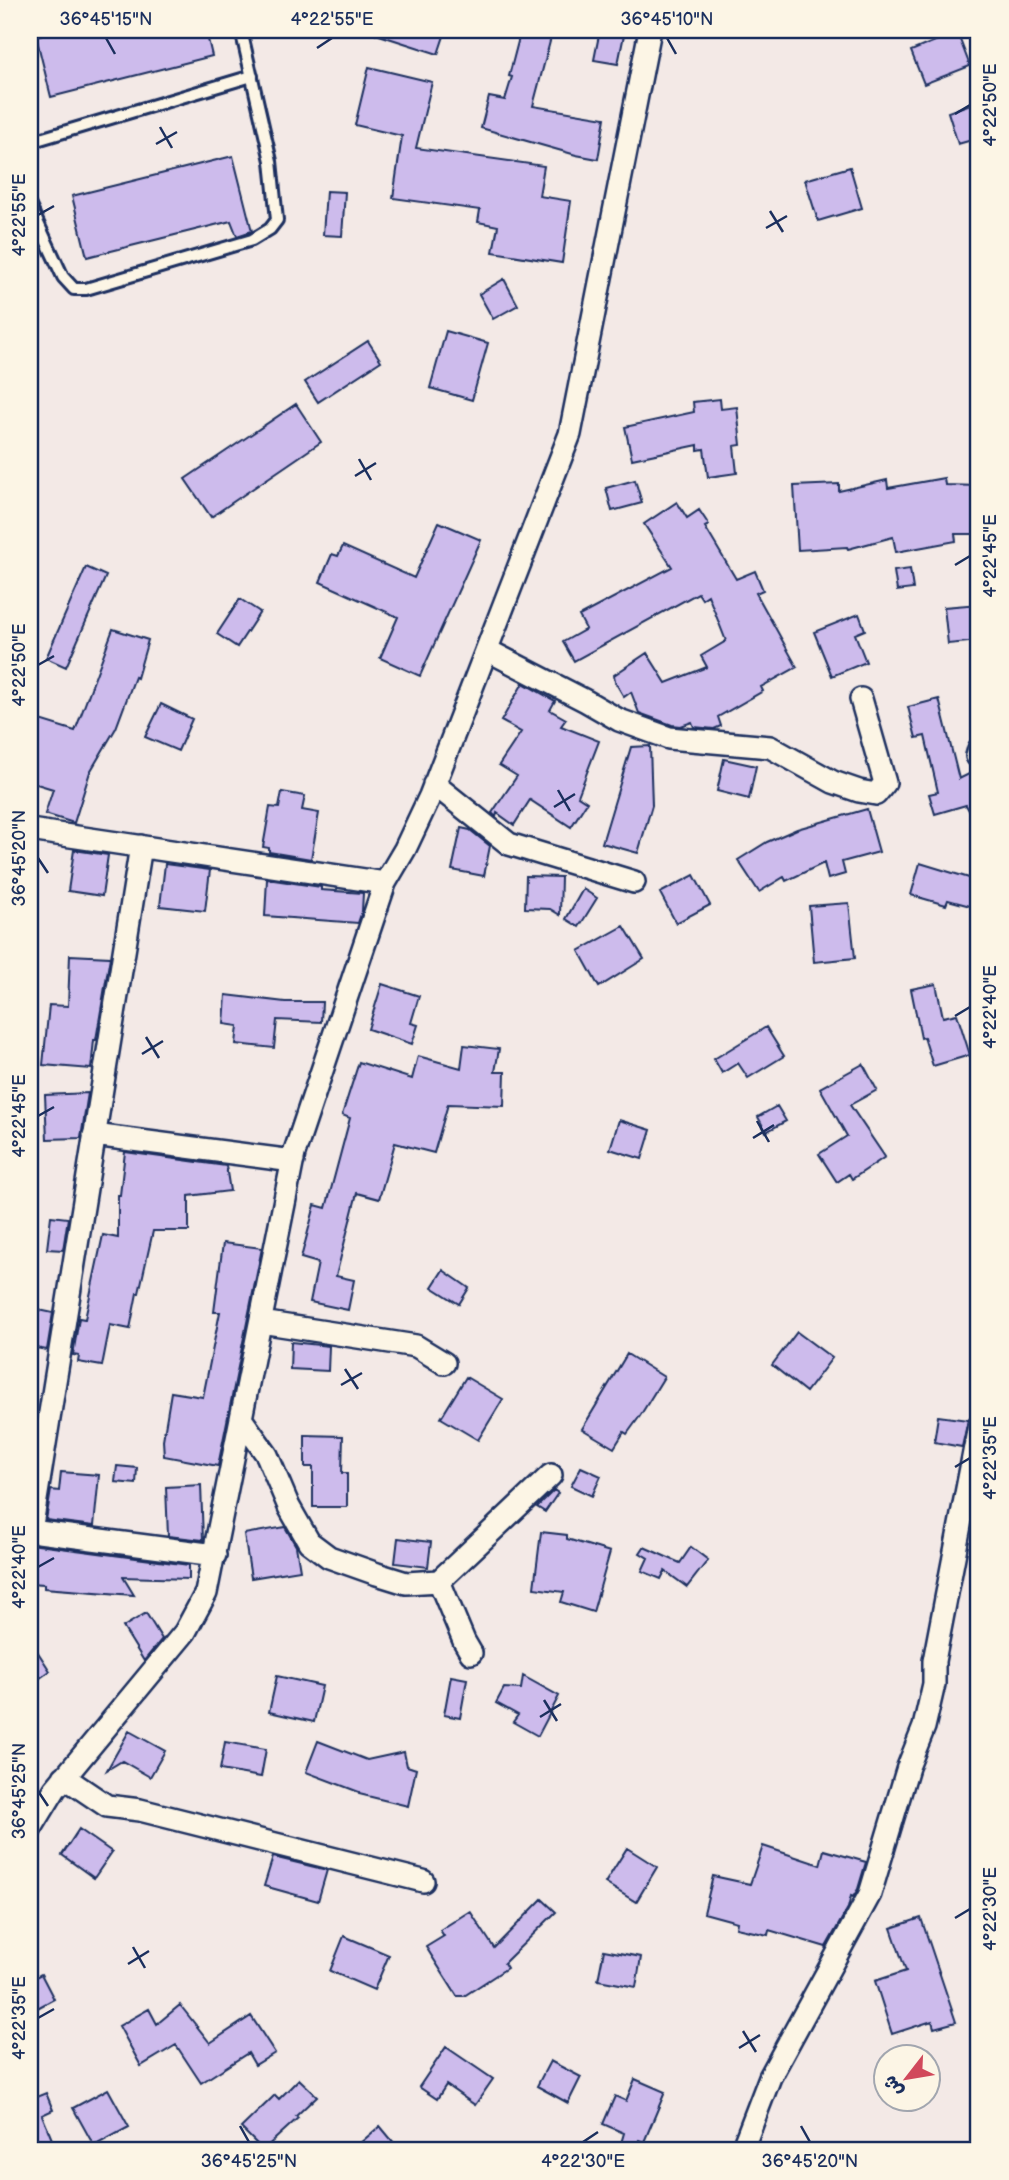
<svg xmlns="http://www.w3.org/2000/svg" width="1009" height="2180" font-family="'Balsamiq Sans','Playpen Sans Arabic',sans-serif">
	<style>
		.building { fill: #cdbbec; stroke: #1b2f5e; stroke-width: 2 }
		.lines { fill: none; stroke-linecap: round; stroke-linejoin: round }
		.lane-casing { stroke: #1b2f5e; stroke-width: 16 }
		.street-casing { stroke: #1b2f5e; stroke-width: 26 }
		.lane { stroke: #fcf5e5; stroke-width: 10 }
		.street { stroke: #fcf5e5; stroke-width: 21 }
		.ticks { fill: none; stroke: #1b2f5e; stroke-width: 2.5 }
		.neatline { fill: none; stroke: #1b2f5e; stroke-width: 2.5 }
		.ticks-label { font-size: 18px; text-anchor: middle; fill: #1b2f5e }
	</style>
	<rect width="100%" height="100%" fill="#f3e9e6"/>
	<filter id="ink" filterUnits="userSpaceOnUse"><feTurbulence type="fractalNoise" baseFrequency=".0143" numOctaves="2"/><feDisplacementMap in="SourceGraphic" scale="14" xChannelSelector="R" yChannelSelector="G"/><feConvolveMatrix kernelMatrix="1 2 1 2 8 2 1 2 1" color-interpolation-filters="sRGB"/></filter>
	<g filter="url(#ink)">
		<path class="building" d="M61,30H198L200,37L207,35L212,56L51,97L36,36Z
			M374,30H446L438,54L373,33Z
			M521,30H553L533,106L605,118L598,159L576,155L481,128L489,97L505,100L512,77L509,76Z
			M600,30H625L618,64L594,60Z
			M957,32L970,66L924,84L911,51Z
			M369,67L432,82L416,148L544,166L539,196L571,201L562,263L493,252L498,226L478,222L480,210L393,198L402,136L355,125Z
			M979,101V138L958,144L948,112Z
			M233,156L252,231L237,236L231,221L87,257L72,196Z
			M850,167L862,208L818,221L805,180Z
			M326,191L345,192L342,236L323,235Z
			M504,279L518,305L493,319L479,294Z
			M446,331L488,343L472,400L430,388Z
			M368,341L381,361L318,402L305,382Z
			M720,399L721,409L737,407L741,445L734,446L737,473L708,477L704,449L698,450V445L632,459L625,427L694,412L693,402Z
			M296,404L321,442L211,517L185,479Z
			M944,478L945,485L979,486V534H955L956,541L896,552L893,537L848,549L847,547L798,550L794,486L839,484V491L887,480L888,488Z
			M635,480L642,503L612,511L606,488Z
			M677,502L687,518L699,510L709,525L705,527L736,579L755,571L763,590L756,593L797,667L761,687L763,691L718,717L721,726L714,729L694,727L692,722L681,726L672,725L639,713L631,692L624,697L615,682L614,675L647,653L666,683L707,667L701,656L726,641L708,595L702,599L698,593L574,661L563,642L586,629L579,616L672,567L644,524Z
			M439,522L481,540L420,676L380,658L398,617L320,582L332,554L338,556L343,546L414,578Z
			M86,567L106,576L66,667L46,658Z
			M910,569L913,589L897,591L894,571Z
			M240,599L260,612L237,647L217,634Z
			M979,604V641L948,644L944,607Z
			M859,614L865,630L855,634L866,662L832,676L814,632Z
			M113,629L148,640L137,678L135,677L116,728L90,772L74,823L45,814L53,789L30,782V717L75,731Z
			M523,683L555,701L550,710L566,719L561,726L599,741L578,796L587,802L571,827L530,800L514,825L497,813L496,817L492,813L517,776L499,765L521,732L501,721Z
			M939,699L959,779L979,769V828L966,805L935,814L929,794L938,792L925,736L916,738L908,707Z
			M161,704L192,719L178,751L145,737Z
			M650,746L652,805L638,853L602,843L631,747Z
			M724,759L756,766L749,799L717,791Z
			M282,792L305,796L302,810L319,813L311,859L269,852V848L263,847L270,807L279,808Z
			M867,809L879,852L842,862L845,874L828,879L824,863L786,881L784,877L759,892L738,860L767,842L797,829Z
			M461,828L470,830L490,846L484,876L452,870Z
			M74,850L108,855L102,896L68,891Z
			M920,863L979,881L974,907L948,900L946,905L911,895Z
			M165,864L210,870L205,911L160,906Z
			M694,875L710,905L676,923L660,893Z
			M526,876L561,877L560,915L550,909L525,908Z
			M267,879L321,887V890L363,893L362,911L358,923L265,916Z
			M583,889L597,898L579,927L566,919Z
			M849,903L855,958L814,962L809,906Z
			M624,926L644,959L599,987L579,951Z
			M70,955L110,957L96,1040H94L91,1069L43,1065L49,1005L68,1006Z
			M382,984L419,996L411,1023L418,1025L412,1044L368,1029Z
			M936,984L943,1017L957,1014L970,1055L933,1066L924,1037L921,1038L911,989Z
			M226,995L285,1002H322L321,1022L277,1020L274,1048L236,1044L238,1026L224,1024Z
			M766,1027L784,1056L748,1078L738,1063L722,1073L714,1059Z
			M464,1045L499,1049L495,1072H505L504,1106L448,1104L434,1153L395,1143L379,1199L357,1193L336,1276L354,1280L348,1310L310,1302L318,1263L301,1258L315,1205L326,1208L350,1118L342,1115L359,1062L412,1079L418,1056L461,1068Z
			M863,1064L877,1090L850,1105L885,1157L852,1179L849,1174L837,1182L819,1154L847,1136L820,1088Z
			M88,1093L81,1138L47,1139L45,1095Z
			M777,1106L786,1121L766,1132L758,1117Z
			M619,1120L651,1130L642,1159L610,1149Z
			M125,1152L226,1166L230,1191L189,1196V1231H153L139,1293H137L130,1329L110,1325L102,1366L78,1362L79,1356L73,1355L79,1318L85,1319L103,1235L118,1238V1195H120Z
			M51,1216L68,1218L63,1250L47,1249Z
			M223,1243L262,1248L218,1466L164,1456L163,1440L171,1392L203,1397L220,1312H214Z
			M443,1270L469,1288L459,1304L432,1287Z
			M30,1308L53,1313L47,1350L30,1347Z
			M797,1332L832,1358L806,1392L772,1365Z
			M291,1342L329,1346L328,1371L290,1369Z
			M627,1354L664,1377L640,1416L627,1434L624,1432L614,1448L582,1429Z
			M466,1377L503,1399L478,1440L441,1418Z
			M938,1416L968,1420L962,1447L934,1442Z
			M305,1435L343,1436L342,1473H347V1507H313V1467H305Z
			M117,1466L137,1468L136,1484L115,1482Z
			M581,1467L601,1476L592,1496L571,1486Z
			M61,1472L99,1475L94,1526L46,1520L51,1490L59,1491Z
			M201,1485L203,1540L168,1536L166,1487Z
			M554,1490L558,1493L545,1512L537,1507Z
			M285,1527L296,1546L300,1570L251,1578L244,1534Z
			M541,1532L567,1535V1539L610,1552L593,1612L561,1602L564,1592L534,1588Z
			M398,1538L431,1542L428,1567L395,1563Z
			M30,1544L189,1565V1579L123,1577L134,1595L44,1588V1584L30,1583Z
			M644,1547L680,1563L691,1547L708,1560L687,1587L665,1571L661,1579L642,1571L648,1558L640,1553Z
			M146,1613L162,1639L144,1661L123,1627Z
			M30,1640L50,1671L30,1685Z
			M277,1676L322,1686L314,1722L269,1712Z
			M451,1676L467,1679L460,1718L444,1715Z
			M523,1676L559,1696L538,1736L513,1722L518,1715L496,1703L504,1688L521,1689Z
			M129,1731L165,1751L150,1777L122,1761L107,1770Z
			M318,1741L367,1760L404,1752L407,1766L416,1769L408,1806L359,1794V1792L306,1772Z
			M225,1742L266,1749L261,1777L220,1770Z
			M79,1829L112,1852L94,1878L62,1855Z
			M763,1846L820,1865L824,1850L866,1862L858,1889L853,1897L851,1896L848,1908L826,1947L769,1930L768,1935L736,1928L737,1922L704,1913L713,1876L750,1884Z
			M627,1848L657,1867L636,1902L605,1883Z
			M273,1857L327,1870L318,1901L264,1886Z
			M542,1899L556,1912L504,1963L507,1968L464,1996H457L426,1947L444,1936L440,1930L470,1911L494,1948Z
			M921,1918L956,2022L934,2028L932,2021L892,2034L875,1981L906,1971L891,1928Z
			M344,1936L389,1955L374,1990L330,1971Z
			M604,1950L641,1957L636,1987L598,1980Z
			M41,1974L54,1999L30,2012V1980Z
			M180,2005L210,2043L251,2016L275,2053L255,2065L248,2053L201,2083L176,2045L141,2066L119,2026L149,2009L157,2024Z
			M446,2047L493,2079L475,2105L446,2085L437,2099L419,2087Z
			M550,2061L581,2077L568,2103L537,2086Z
			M299,2079L317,2096L296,2116L298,2118L263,2150L241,2128L275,2095L279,2099Z
			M635,2079L665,2092L644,2142L639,2140L636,2150H619L624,2133L603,2124L615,2096L626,2101Z
			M30,2087L34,2098L46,2093L53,2110L42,2115L53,2142L33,2150H30Z
			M108,2089L129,2127L94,2146L73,2108Z
			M380,2126L400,2150H352Z"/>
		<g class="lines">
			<g class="lane-casing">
				<path id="lane" d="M30,142L252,76
					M30,206L63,277L74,289H86L252,240L270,229L277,220L271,161L241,30"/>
			</g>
			<g class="street-casing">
				<path id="street" d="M487,650L586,701L619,720L669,738L770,747L833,782L859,791L876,794L885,783L861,699
					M977,756L979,749
					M434,784L509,844L634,882
					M30,830L385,883
					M141,846L31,1531L215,1555
					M94,1135L293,1161
					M261,1322L416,1346L444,1363
					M242,1420L267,1455L289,1507L309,1542L329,1557L377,1574L406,1583L439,1581L551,1475
					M439,1581L464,1641L471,1653
					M64,1777L107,1806L140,1810L423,1881
					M30,1830L55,1789L185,1632L206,1593L294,1154L385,883L405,849L430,796L570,434L650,30
					M742,2150L770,2077L870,1894L908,1767L924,1727L934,1684V1661L979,1426"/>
			</g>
			<use href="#lane" class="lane"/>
			<use href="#street" class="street"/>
		</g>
	</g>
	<path class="ticks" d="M106,38L115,54M667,38L676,54M317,48L332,38M955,114L970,105M160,127L172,148M156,144L177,132M770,211L783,232M38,215L54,206M766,228L787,216M359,459L371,480M355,476L376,463M955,565L970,556M38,665L54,656M558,790L570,811M554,807L575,794M38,858L48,873M955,1016L970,1007M146,1037L159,1058M142,1054L163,1041M38,1116L54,1107M757,1121L769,1142M753,1138L774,1125M345,1369L358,1389M341,1385L362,1373M955,1467L970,1458M38,1567L54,1558M544,1700L557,1721M540,1717L561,1704M38,1791L48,1806M955,1918L970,1909M133,1947L145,1968M128,1964L149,1951M38,2018L54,2009M743,2031L756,2052M739,2048L760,2035M240,2126L249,2142M801,2126L810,2142M583,2142L598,2132"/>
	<rect width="1009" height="2180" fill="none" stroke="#fcf5e5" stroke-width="77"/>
	<g transform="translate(907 2078) rotate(239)"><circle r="33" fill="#fcf5e5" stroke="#a2a6af" stroke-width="2"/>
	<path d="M0-5L12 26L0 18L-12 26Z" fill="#d1495b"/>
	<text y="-10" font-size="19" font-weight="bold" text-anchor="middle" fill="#1b2f5e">ش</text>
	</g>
	<rect x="38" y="38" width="932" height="2104" class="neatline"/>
	<g class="ticks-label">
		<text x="106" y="25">36°45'15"N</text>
		<text x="332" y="25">4°22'55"E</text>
		<text x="667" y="25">36°45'10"N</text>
		<text transform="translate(990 105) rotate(-90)" y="6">4°22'50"E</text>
		<text transform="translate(19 215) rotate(-90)" y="6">4°22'55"E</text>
		<text transform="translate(990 556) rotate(-90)" y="6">4°22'45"E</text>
		<text transform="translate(19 665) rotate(-90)" y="6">4°22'50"E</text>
		<text transform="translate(19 858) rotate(-90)" y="6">36°45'20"N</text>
		<text transform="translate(990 1007) rotate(-90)" y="6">4°22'40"E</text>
		<text transform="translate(19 1116) rotate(-90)" y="6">4°22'45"E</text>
		<text transform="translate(990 1458) rotate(-90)" y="6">4°22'35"E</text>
		<text transform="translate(19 1567) rotate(-90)" y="6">4°22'40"E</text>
		<text transform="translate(19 1791) rotate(-90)" y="6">36°45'25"N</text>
		<text transform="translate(990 1909) rotate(-90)" y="6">4°22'30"E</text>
		<text transform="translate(19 2018) rotate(-90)" y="6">4°22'35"E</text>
		<text x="249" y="2167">36°45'25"N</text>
		<text x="583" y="2167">4°22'30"E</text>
		<text x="810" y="2167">36°45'20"N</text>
	</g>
</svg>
